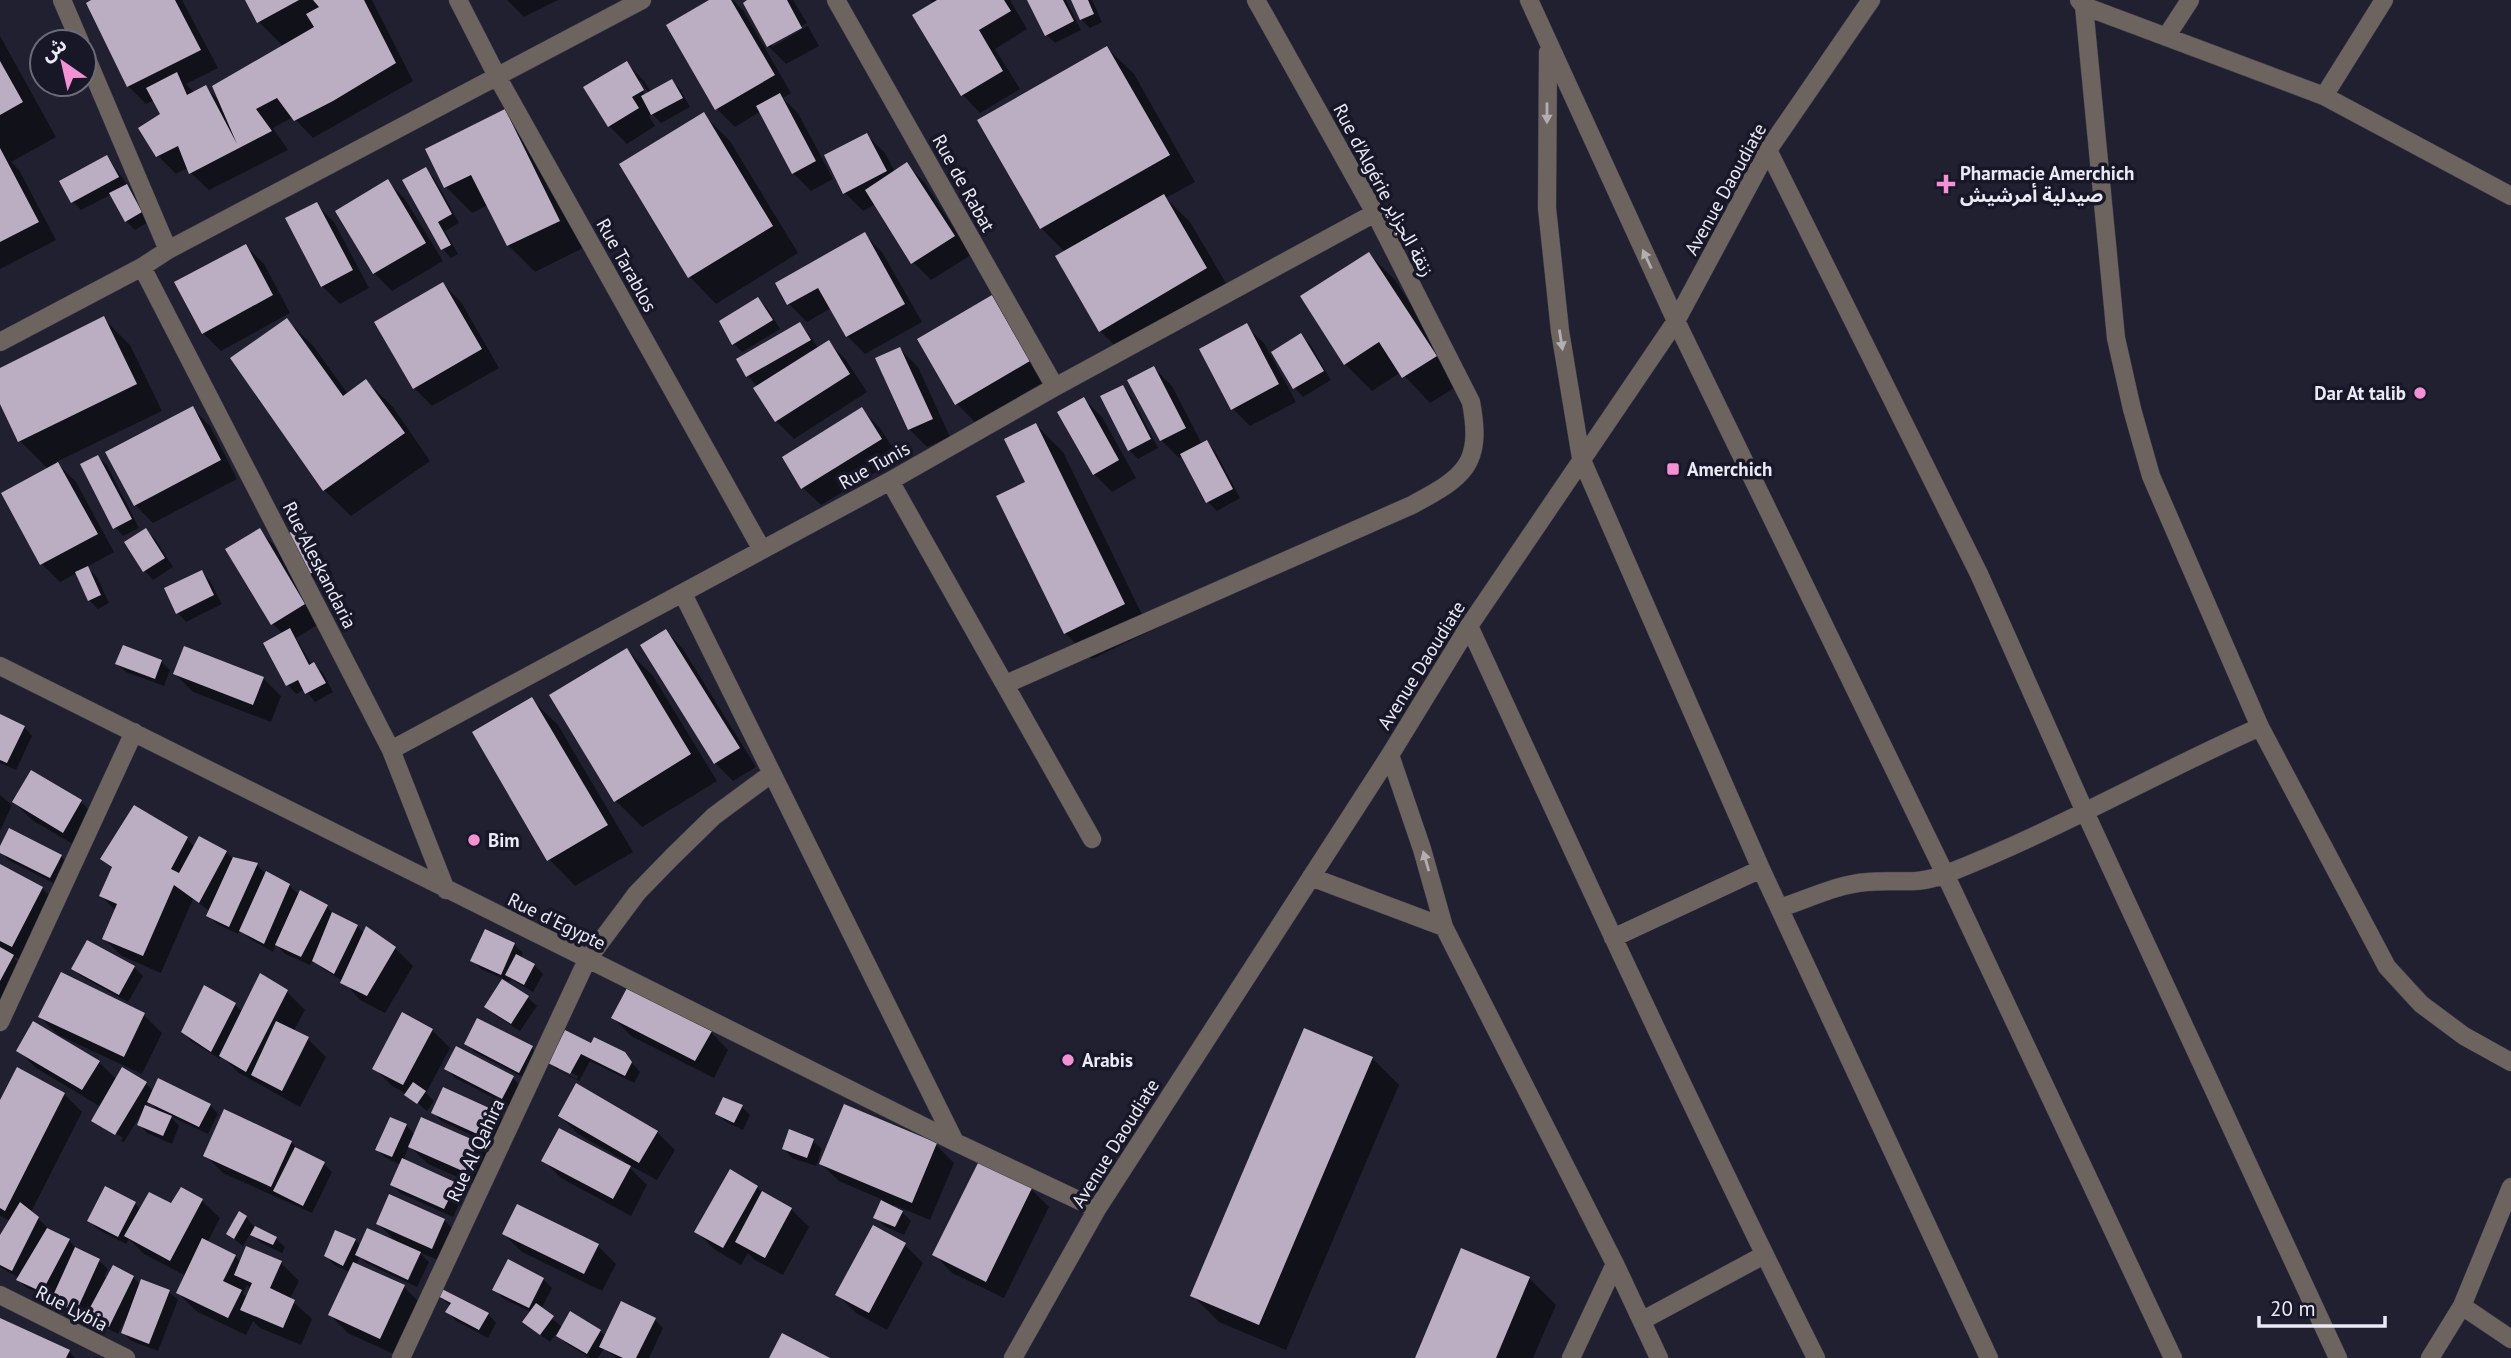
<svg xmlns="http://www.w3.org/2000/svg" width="2511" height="1358" font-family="'PT Sans','Noto Sans Arabic',sans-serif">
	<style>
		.shadow { fill: #0007; fill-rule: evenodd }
		.building { fill: #bbaec3 }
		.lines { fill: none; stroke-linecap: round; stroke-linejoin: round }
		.minor-casing { stroke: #3d3c4d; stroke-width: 19 }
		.minor { stroke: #6e645f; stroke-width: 18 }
		.oneway { fill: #b2aeb2 }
		.poi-dot { fill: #f391d5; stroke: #171727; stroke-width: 2.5 }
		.labels { text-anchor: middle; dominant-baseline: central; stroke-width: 7; stroke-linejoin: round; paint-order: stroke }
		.poi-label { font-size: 19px; font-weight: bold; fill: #eaeaf6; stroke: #171727; text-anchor: start }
		.street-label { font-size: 19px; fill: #eaeaf6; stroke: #171727 }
	</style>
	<rect width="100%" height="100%" fill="#212031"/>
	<path class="shadow" d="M91,0H182L218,68L186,84L195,93L206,87L221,103L284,47L259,22L247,0H372L413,81L313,138L293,117L273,128L288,150L209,190L191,173L189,167L176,174L158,156L141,128L162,114L155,100L146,104L128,86L88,4L92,1Z
		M507,0H558L524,17Z
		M713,0H733L743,10L791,93L783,98L798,113L833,179L811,191L793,173L761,111L735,127L717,109Z
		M751,0H793L807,23L772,43V47L808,26L819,46L786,64L768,46Z
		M930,0H1010L1027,29L995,49L1020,89L980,113L963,95L934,4Z
		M1029,0H1066L1081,30L1055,43L1047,35Z
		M1073,0H1092L1102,22L1090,28L1081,19Z
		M0,36L56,137L11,162L19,170L56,240L0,269Z
		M1107,48L1134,74L1195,182L1166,198L1190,222L1233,295L1127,357L1100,331L1065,252L1041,228Z
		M627,63L644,81L651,92L672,81L680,89L690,107L661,123L652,114L649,116L655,126L627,144L609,126ZM637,81H641L650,96L647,98Z
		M504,111L531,138L585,247L535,272L508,245L488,205L472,213L446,187Z
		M704,115L730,141L798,253L716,304L690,277L621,164Z
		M867,135L885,153L895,172L907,165L925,183L971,255L931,280L913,262L876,204L863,211L845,193Z
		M107,157L135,195L150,221L135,230L126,221L112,194L81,210L73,202Z
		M425,169L434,178L459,223L445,231L458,254L451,258L443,249L404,180Z
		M387,181L405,199L443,261L392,291L374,273L337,212Z
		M316,204L334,222L369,288L340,304L322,286Z
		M864,234L882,252L922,322L865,354L847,336L831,308L807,322L789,304L777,284Z
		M246,246L264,264L290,313L221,351L203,333Z
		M1369,254L1395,280L1462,383L1430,403L1401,372L1372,391L1345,364Z
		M443,284L461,302L499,368L432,406L414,388Z
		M991,297L1009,315L1047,380L975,422L957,404Z
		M758,299L767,308L780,329L742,352L734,344Z
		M104,319L130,345L162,411L56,462L76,482L114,552L87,567L97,577L109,603L98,609L89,600L77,573L60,582L42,564L3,493L48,469L20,441L0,400V370Z
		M287,320L314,347L348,394L366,381L393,407L430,461L351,516L324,490Z
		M800,324L808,333L818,348L828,342L846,360L867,392L794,439L776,421L758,387L748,376L738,360Z
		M1246,326L1264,343L1296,402L1250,426L1232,408Z
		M1301,336L1310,344L1331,380L1303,397L1295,388L1273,352Z
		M900,349L918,367L950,437L927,447L909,429Z
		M1154,368L1172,386L1202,444L1207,442L1215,451L1240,498L1217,511L1208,502L1183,456L1179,458L1161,440L1130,380Z
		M1123,387L1131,396L1158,448L1138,459L1129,450Z
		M1084,399L1102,417L1136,478L1112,492L1094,474Z
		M192,408L210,426L237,479L153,523L135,505Z
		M862,410L880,428L899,458L821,505L803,488Z
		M1036,425L1063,452L1150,631L1092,659L1065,633L1027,483Z
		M98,457L107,465L139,528L123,536L115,527Z
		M302,528L311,536L333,575L318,582L309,574Z
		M146,530L155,539L173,567L153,580L145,571Z
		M260,531L278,549L322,622L296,638L312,665L314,664L323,673L333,692L315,702L305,689L296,694L288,685L283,634L272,623Z
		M202,572L210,581L222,604L186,622L178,613L166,589Z
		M666,631L683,649L756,767L733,781L715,763Z
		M627,650L653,676L717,781L642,827L615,800Z
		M161,661L170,670L164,686L126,672L117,664Z
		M175,674L263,678L281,696L271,722L193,692Z
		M531,699L558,725L633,852L575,886L549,859Z
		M0,716L24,727L32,736L16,770L0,763Z
		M0,795L12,805L0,831Z
		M14,802H81L99,820L81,849L32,820Z
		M187,839L195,847L226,852L233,859L257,865L266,874L289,885L299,895L327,907L336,916L357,926L365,934L395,948L413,966L385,1013L360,1000L343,981L323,969L313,959L310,965L285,954L276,944L273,952L250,939L240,929L238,934L217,924L208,915L210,911L193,899L161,973L122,956L104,939L116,911L101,896L113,869L103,859Z
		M0,850L61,856L70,865L59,886L8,860Z
		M0,866L42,888L60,906L30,964L12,956L31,974L14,1006L0,999Z
		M514,944L523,953L521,958L534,965L543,974L533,992L511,979L510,982L481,969L472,960Z
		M134,967L143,976L128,1002L82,977L73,969Z
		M62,974L144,1015L162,1033L142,1074L58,1035L40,1017Z
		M287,992L305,1010L293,1032L308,1039L326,1057L300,1107L239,1073L221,1056L220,1059L191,1041L183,1032L235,1005L243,1012Z
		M528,998L537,1006L520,1031L495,1015L486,1007Z
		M613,1018L711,1032L728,1050L714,1078L631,1036Z
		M478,1020L532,1048L541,1056L528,1080L474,1052L466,1043Z
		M432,1030L450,1048L426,1093L434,1101L427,1111L407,1094L392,1086L374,1068Z
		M592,1046L624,1054L640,1072L634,1083L590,1061L579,1081L559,1071L550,1063ZM558,1066L578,1076L577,1079L558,1070Z
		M457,1049L513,1078L522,1087L511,1107L455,1078L446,1069Z
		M18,1050L99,1062L117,1080L146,1084L154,1092L210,1105L218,1114L208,1134L170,1116L179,1126L172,1144L147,1133L139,1124L143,1115L141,1114L124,1142L121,1141L123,1138L101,1124V1128L93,1120L101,1107L36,1068ZM149,1101L161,1114L145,1107Z
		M1372,1058L1399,1085L1286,1350L1219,1322L1192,1295Z
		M64,1094L82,1112L31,1212L47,1227L46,1229L69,1240L77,1250L99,1261L108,1269L104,1277H133L141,1285L169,1292L178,1300L158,1351L131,1341L123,1332L127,1321L125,1320L118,1334L97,1323L87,1313L85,1319L61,1309L51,1298L27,1288L18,1280L19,1278L0,1267V1238L11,1221L0,1216V1104Z
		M845,1106L936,1145L954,1163L930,1220L894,1205L893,1208L902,1212L911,1221L904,1235L884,1226L876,1217L883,1200L839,1181L821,1164Z
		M742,1107L750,1115L743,1130L726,1122L717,1113Z
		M433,1112L497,1113L506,1122L495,1146L441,1121Z
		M560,1116L657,1132L675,1150L657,1180L625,1163L647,1185L631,1216L561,1178L543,1160L623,1164L625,1161L578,1134Z
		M406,1125L415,1135L477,1143L495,1161L483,1188L428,1164L409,1146L403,1161L456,1185L464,1193L453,1217L400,1193L392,1185L401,1165L386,1158L377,1150Z
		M813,1141L822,1149L816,1166L792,1158L784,1149Z
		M291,1142L301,1152L324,1164L332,1172L312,1213L223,1173L205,1155Z
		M757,1187L765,1195L791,1209L809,1227L783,1275L755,1260L748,1253L741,1265L714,1249L696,1231Z
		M181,1189L202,1201L220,1218L207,1243L235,1256L241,1263H281L299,1281L290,1299L312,1319L301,1345L260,1328L253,1321L246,1335L196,1311L178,1293L186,1276L144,1254L129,1239L126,1244L97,1229L89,1220L135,1203L141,1210L172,1206ZM247,1285L251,1289L247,1298L243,1294Z
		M1031,1189L1049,1207L1004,1298L952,1273L935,1255Z
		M246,1217L254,1227L276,1239L285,1247L282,1253L261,1243L251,1233L243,1246L228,1234Z
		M444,1220L462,1238L450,1265L419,1252L429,1262L417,1287L366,1263L360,1257L356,1265L404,1287L422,1305L398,1356L348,1333L330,1315L350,1272L334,1265L326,1256L355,1240L361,1247L397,1242L378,1224Z
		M504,1234L598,1246L616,1264L602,1291L522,1252Z
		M905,1245L923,1263L887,1330L856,1313L838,1295Z
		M1529,1278L1556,1305L1533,1358H1417Z
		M543,1279L552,1288L541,1309L563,1328L600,1331L606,1337L655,1320L663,1328L649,1358H616L604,1349L598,1358H590L567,1344L556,1334L550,1342L524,1322L531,1312L502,1298L494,1289Z
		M438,1295L488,1314L496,1323L488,1338L456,1321L448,1312L451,1306Z
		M0,1320L69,1351L75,1358H0Z"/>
	<path class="building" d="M91,0H175L201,50L127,87L86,3Z
		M245,0H299L257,23Z
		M313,0H364L396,63L333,101L294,121L277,98L256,109L272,131L189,174L178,146L156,157L138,128L160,114L146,88L177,72L187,95L206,85L237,144L212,86L314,27L306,14L319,7Z
		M709,0H731L775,75L715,110L666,25Z
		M747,0H787L802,28L767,47L743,3Z
		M937,0H1004L1011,11L979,30L1003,71L961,96L912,15Z
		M1027,0H1063L1074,21L1045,36Z
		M1071,0H1088L1094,14L1080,20Z
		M1107,46L1170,155L1040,229L977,120Z
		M0,61L23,102L0,115Z
		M627,61L644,90L632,97L639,108L608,127L583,87Z
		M672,79L683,98L651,115L641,96Z
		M780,93L816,161L792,174L756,106Z
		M505,109L560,221L507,246L471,175L444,188L425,149Z
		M704,112L773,226L688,278L619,164Z
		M867,133L887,171L843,194L824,155Z
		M0,148L39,222L0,242Z
		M107,155L119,177L71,203L59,181Z
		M907,162L955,236L911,264L865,190Z
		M426,167L452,214L438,222L451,245L441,250L402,180Z
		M388,179L426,243L373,274L335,211Z
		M127,184L142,212L125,222L109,193Z
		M1164,194L1207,268L1099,332L1055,256Z
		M317,202L353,270L321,287L285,218Z
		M865,232L905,304L846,337L818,288L787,305L775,283Z
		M246,244L273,295L202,334L174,282Z
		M1369,252L1437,356L1402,378L1379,342L1344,365L1300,296Z
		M443,282L482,349L413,389L374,322Z
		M992,295L1030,361L955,405L917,339Z
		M758,297L773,320L732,345L719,321Z
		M104,316L137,384L18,442L0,404V368Z
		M287,318L343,396L366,379L405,433L323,491L230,358Z
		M800,322L811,340L746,377L736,359Z
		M1247,323L1279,384L1231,410L1199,349Z
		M1301,333L1324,371L1293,389L1271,352Z
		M829,340L850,374L775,422L753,388Z
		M900,347L933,419L908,430L875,358Z
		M1154,366L1186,428L1160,441L1127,380Z
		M1123,385L1151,439L1128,451L1100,396Z
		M1084,397L1119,460L1093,475L1057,412Z
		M193,406L221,460L134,506L105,452Z
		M862,407L882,439L801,489L782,457Z
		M1036,423L1125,604L1064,634L996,496L1025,482L1004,439Z
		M1207,440L1233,489L1206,503L1180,454Z
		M98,455L132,519L113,529L80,464Z
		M58,462L98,534L40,565L1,493Z
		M303,526L325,566L308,575L285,535Z
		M146,528L165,558L143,572L124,542Z
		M260,528L305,604L271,625L225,549Z
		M88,566L101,595L88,601L75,572Z
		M202,570L214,595L176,614L164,588Z
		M290,628L309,665L314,662L326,683L305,694L298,680L286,686L263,643Z
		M666,629L740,748L714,764L640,645Z
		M123,645L162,660L155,679L115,664Z
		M184,646L264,677L253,705L173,674Z
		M627,648L691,754L614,802L549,695Z
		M532,697L608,825L547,861L472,732Z
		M0,714L25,726L7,763L0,760Z
		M31,770L82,800L63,833L12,802Z
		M134,805L188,837L171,869L179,873L199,836L227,851L199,903L174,885L143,956L102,939L117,904L99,896L112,867L100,859Z
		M9,828L62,855L50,878L0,853V846Z
		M233,857L258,863L229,927L206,916Z
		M0,864L43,887L12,947L0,941Z
		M266,871L290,884L264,944L239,931Z
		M300,890L328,905L301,957L275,945Z
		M332,912L358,925L334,974L312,961Z
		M366,926L396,947L367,996L340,983Z
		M485,929L515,943L501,975L470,961Z
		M87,940L135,966L119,995L71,969Z
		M0,947L14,955L0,981Z
		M516,954L535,964L524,985L505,975Z
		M61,972L145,1013L124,1057L38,1017Z
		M260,973L288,990L246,1072L219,1056Z
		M502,979L529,996L511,1024L484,1007Z
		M204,985L236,1003L211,1052L181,1032Z
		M627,988L712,1031L695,1061L611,1018Z
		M402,1012L433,1029L403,1085L372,1069Z
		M477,1018L533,1046L519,1073L464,1044Z
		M33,1021L100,1061L82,1090L16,1051Z
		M276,1021L309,1037L282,1091L251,1075Z
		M1304,1028L1373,1057L1259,1325L1190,1296Z
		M565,1030L591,1043L594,1037L625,1052L632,1062L625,1076L581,1054L570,1074L548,1063Z
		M456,1046L514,1076L502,1099L444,1069Z
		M17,1067L65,1093L5,1211L0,1208V1100Z
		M122,1067L147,1082L115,1135L91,1121Z
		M158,1078L211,1104L199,1127L147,1102Z
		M413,1082L426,1091L417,1104L404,1095Z
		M576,1083L658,1131L639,1163L558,1116Z
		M443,1087L498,1112L486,1138L431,1113Z
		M723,1097L743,1105L734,1123L715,1114Z
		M844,1104L937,1143L912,1203L819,1164Z
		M145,1105L172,1116L163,1136L137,1125Z
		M224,1109L292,1141L271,1187L203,1156Z
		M390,1117L407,1124L392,1157L375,1150Z
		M421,1117L478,1142L465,1172L408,1147Z
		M559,1128L631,1166L613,1199L541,1161Z
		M789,1129L814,1139L807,1158L782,1149Z
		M295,1147L325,1162L303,1206L273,1191Z
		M402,1158L457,1183L444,1209L390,1185Z
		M979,1161L1032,1188L986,1282L932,1255Z
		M730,1169L758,1186L723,1248L694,1232Z
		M105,1186L136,1202L118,1237L87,1221Z
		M181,1187L203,1199L170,1261L124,1236L149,1192L171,1203Z
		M762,1191L792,1208L765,1258L735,1242Z
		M389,1194L445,1219L432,1249L376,1224Z
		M881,1200L903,1211L895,1227L873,1218Z
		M20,1202L39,1217L12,1271L0,1265V1235Z
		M517,1204L599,1244L584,1274L502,1234Z
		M239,1211L247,1216L234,1239L226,1234Z
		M873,1225L906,1243L869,1313L835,1295Z
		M255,1226L277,1237L273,1245L250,1235Z
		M47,1228L70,1239L42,1292L16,1280Z
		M367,1228L421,1252L408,1280L355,1255Z
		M335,1230L356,1239L343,1266L324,1256Z
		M202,1238L236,1255L223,1281L242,1290L228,1318L176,1293Z
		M246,1246L282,1261L270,1288L295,1300L283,1328L240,1310L252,1283L234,1275Z
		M75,1247L100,1259L76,1312L51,1300Z
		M1461,1248L1530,1277L1496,1358H1415Z
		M508,1259L544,1278L529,1308L492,1290Z
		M353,1262L405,1285L380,1339L328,1315Z
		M113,1265L134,1276L109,1327L86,1315Z
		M141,1279L170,1290L149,1344L121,1333Z
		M440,1288L489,1313L479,1330L445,1312L451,1303L436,1295Z
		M621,1301L656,1318L636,1358H623L599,1347Z
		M536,1303L554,1316L540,1335L522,1322Z
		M570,1311L601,1330L587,1354L556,1336Z
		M0,1318L70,1350L66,1358H0Z
		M782,1333L830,1358H769Z"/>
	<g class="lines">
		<g class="minor-casing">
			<path id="minor" d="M62,0L80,42
				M458,0L498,78L761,548
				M836,0L1055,387
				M1529,0L1676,321L1945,874L2173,1358
				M2079,0L2084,6L2116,338L2132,409L2151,476L2260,727L2387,967L2421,1004L2464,1036L2511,1062
				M2084,6L2324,96L2511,196
				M2166,37L2190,0
				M84,52L168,250
				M1548,52L1547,208L1560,331L1581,458L1761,869L1989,1358
				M2324,96L2384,0
				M1768,150L1979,574L2085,812L2338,1358
				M142,267L391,750L446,890
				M0,342L142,267L168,250L642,0
				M890,481L1092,839
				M683,594L955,1142
				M1469,626C1582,871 1695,1117 1816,1358
				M0,666L955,1142L1097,1209
				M1006,684L1412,505C1464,477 1483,465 1471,402L1375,213L1256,0
				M391,750L890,481L1055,387L1375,213
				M1390,755L1422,849L1444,927L1615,1264L1659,1358
				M1311,877L1444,927
				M1780,908C1808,899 1838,884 1867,882C1898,879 1914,886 1946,874C2054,832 2154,774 2260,727
				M1613,938L1761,869
				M0,1022L134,732
				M0,1295L126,1358
				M2462,1306L2511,1339
				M1643,1320L1764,1255
				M401,1358L587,960L637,893L672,857L714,816L771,774
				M1013,1358L1097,1209L1390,755L1469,626L1676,321L1768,150L1871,0
				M1571,1358L1615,1264
				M2430,1358L2462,1306L2511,1187"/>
		</g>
		<use href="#minor" class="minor"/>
	</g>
	<defs><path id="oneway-solid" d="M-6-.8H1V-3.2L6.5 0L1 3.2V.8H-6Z" transform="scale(1.75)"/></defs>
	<g class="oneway">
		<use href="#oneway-solid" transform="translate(1547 113) rotate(90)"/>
		<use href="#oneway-solid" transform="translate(1647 259) rotate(-115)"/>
		<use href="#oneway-solid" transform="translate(1561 340) rotate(81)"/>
		<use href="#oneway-solid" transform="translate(1426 861) rotate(-106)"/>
	</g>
	<g class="poi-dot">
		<path d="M1942.5 173.5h7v7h7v7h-7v7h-7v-7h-7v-7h7z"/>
		<circle cx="2420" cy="393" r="7"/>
		<rect x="1666" y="462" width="14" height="14" rx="3.5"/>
		<circle cx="474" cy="840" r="7"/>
		<circle cx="1068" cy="1060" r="7"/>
	</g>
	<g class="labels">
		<g class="poi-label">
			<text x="1960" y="173">Pharmacie Amerchich<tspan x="1960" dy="22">صيدلية أمرشيش</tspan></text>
			<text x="2406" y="393" text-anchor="end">Dar At talib</text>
			<text x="1687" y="469">Amerchich</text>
			<text x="488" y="840">Bim</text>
			<text x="1082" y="1060">Arabis</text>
		</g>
		<g class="street-label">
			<text transform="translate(964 183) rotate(61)">Rue de Rabat</text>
			<text transform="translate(1725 189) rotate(-61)">Avenue Daoudiate</text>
			<text transform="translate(1384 190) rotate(62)">Rue d'Algérie زنقة الجزاير</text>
			<text transform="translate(627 265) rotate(61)">Rue Tarablos</text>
			<text transform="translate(874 465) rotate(-29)">Rue Tunis</text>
			<text transform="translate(320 565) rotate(63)">Rue Aleskandaria</text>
			<text transform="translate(1421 665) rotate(-58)">Avenue Daoudiate</text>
			<text transform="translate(557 921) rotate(26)">Rue d'Egypte</text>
			<text transform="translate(1115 1143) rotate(-58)">Avenue Daoudiate</text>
			<text transform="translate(475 1150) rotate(-65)">Rue Al Qahira</text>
			<text transform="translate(72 1308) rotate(27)">Rue Lybia</text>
		</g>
	</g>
	<g transform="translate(63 63) rotate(326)"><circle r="33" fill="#171727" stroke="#6b6b7a" stroke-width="2"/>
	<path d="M0-5L12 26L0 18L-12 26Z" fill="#f391d5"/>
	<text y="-10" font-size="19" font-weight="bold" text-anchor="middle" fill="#eaeaf6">ش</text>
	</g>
	<path d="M2259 1316v10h126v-10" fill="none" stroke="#eaeaf6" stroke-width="3.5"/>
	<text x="2270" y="1316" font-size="21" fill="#eaeaf6" stroke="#171727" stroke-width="5" paint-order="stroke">20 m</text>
</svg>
